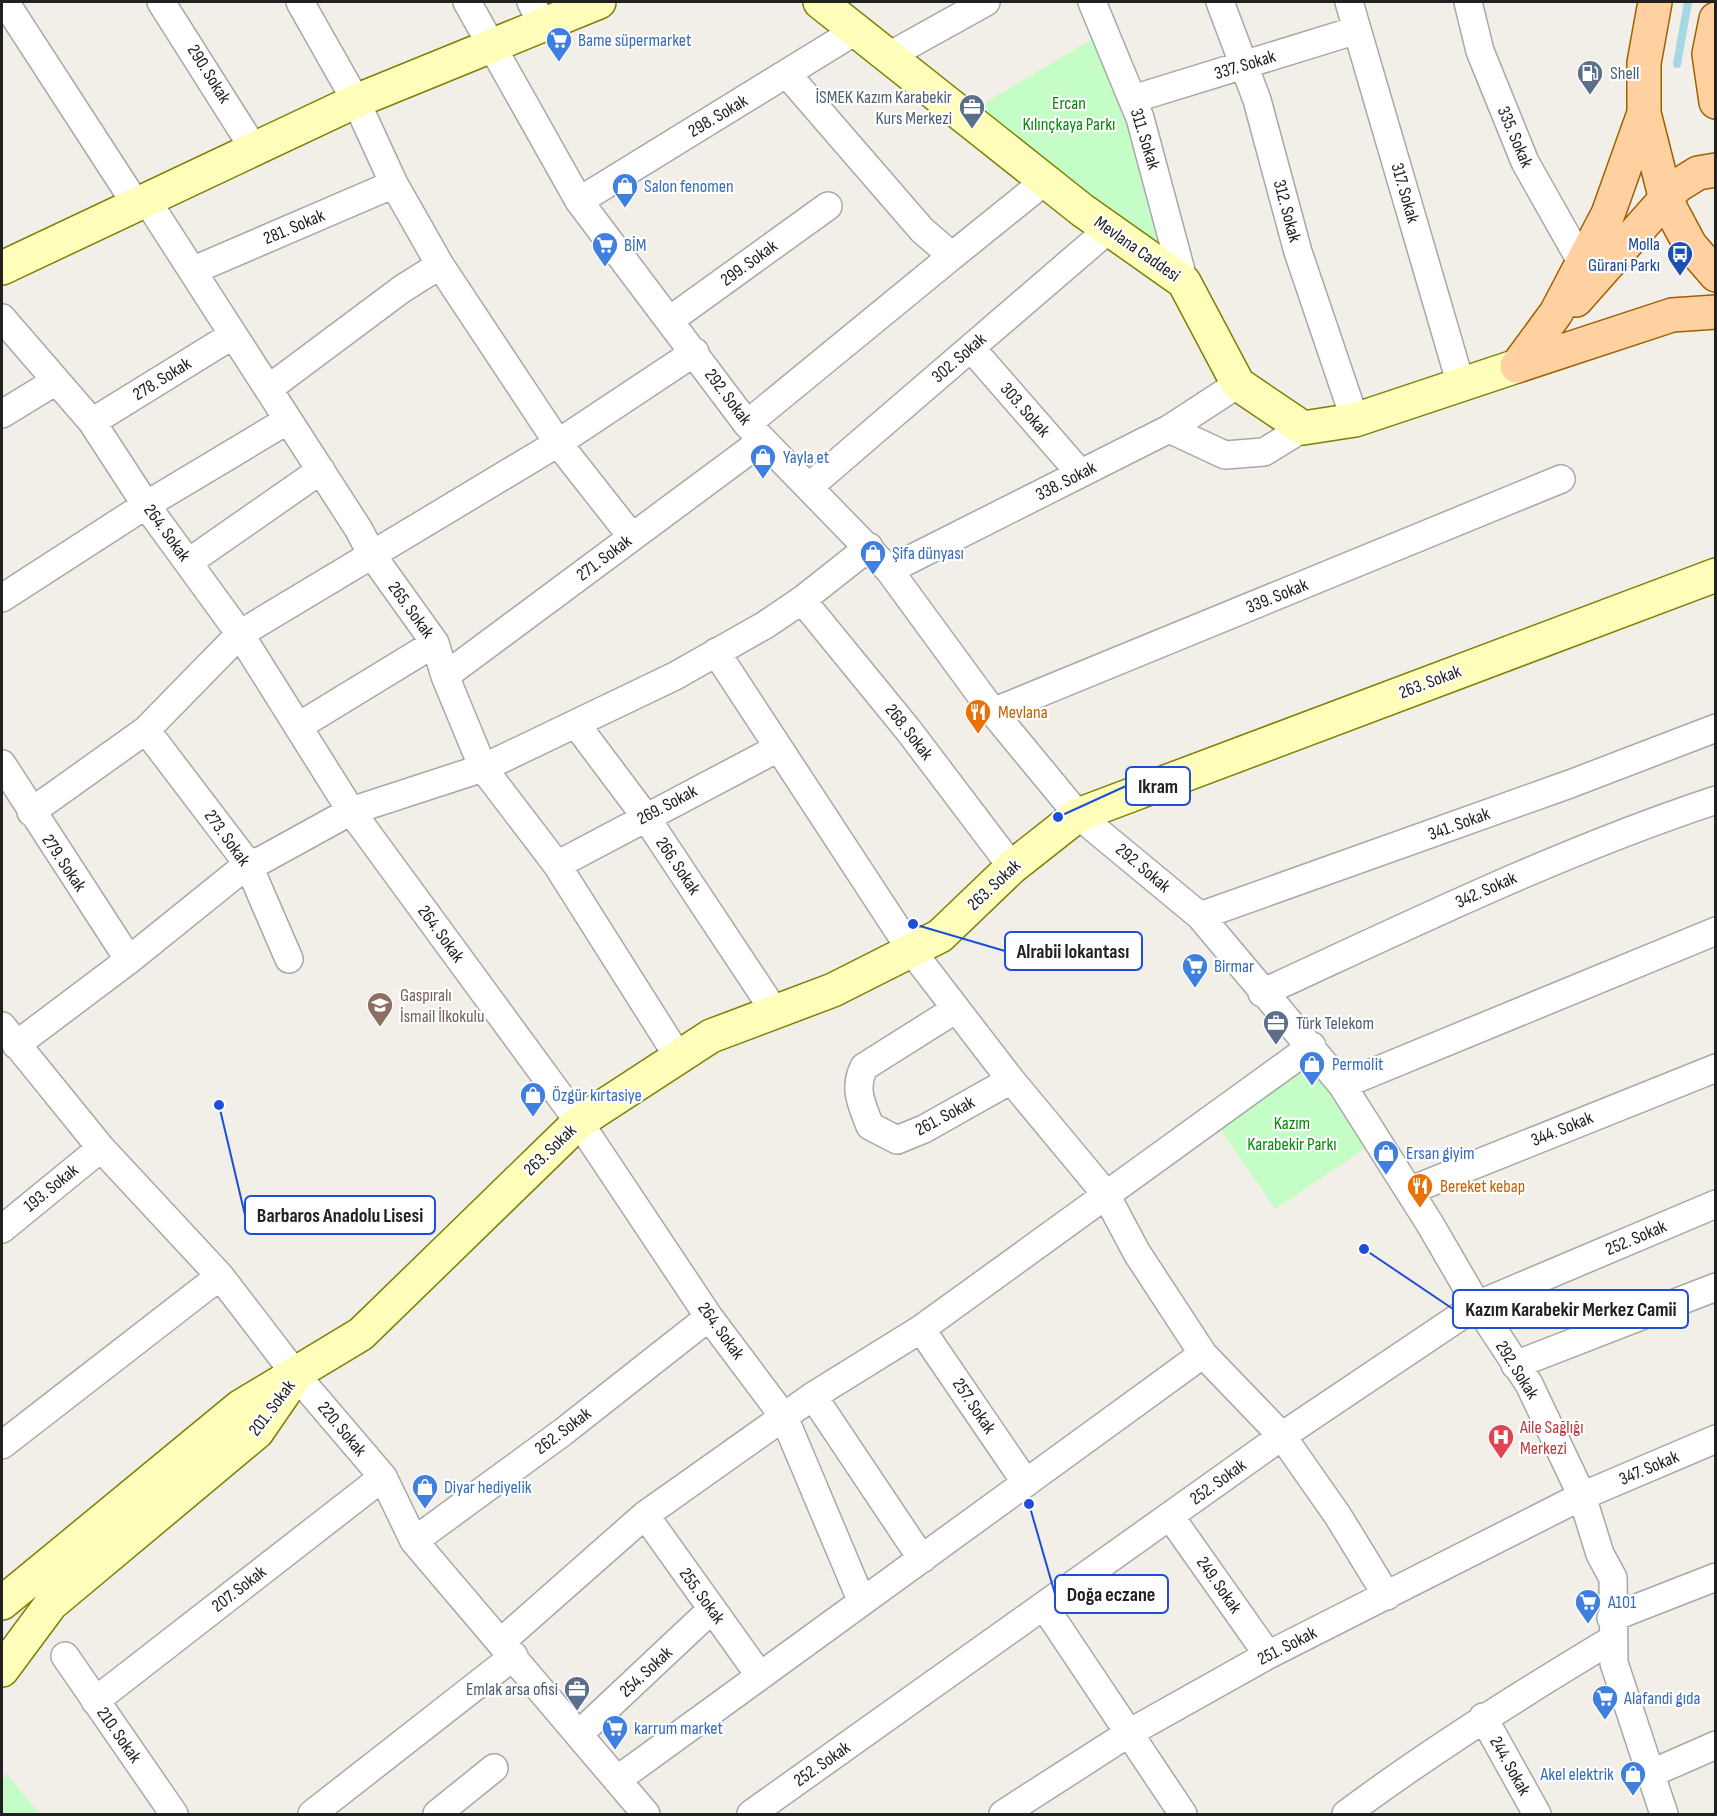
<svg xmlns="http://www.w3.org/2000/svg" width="1717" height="1816" font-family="'Sofia Sans Condensed',sans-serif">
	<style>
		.park { fill: #c4fdc5 }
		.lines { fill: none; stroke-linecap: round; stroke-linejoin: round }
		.stream { stroke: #a6d8e2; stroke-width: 8 }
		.street-casing { stroke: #a8a8a8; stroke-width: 30 }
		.secondary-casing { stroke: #7b8100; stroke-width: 36 }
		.primary-casing { stroke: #9f6100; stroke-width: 36 }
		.street { stroke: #fff; stroke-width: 27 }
		.secondary { stroke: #fefdba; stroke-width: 33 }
		.primary { stroke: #ffd0a0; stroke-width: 33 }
		.labels { text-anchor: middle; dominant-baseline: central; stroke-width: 4.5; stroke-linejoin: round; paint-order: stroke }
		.shop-label { font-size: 18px; fill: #366cbe; stroke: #fff; text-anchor: start }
		.street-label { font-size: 18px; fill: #212121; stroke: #fff }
		.service-label { font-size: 18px; fill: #4e5e75; stroke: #fff; text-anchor: start }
		.park-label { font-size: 18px; fill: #058a08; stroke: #fff }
		.transit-label { font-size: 18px; fill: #164399; stroke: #fff; text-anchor: end }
		.food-label { font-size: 18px; fill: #c56008; stroke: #fff; text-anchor: start }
		.education-label { font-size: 18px; fill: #785e54; stroke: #fff; text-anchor: start }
		.health-label { font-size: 18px; fill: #be3a42; stroke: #fff; text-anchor: start }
		.leader { fill: none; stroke: #1d4ed8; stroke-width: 2 }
		.callout-dot { fill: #1d4ed8; stroke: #fff; stroke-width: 2 }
		.callout { fill: #fff; stroke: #1d4ed8; stroke-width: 2 }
		.callout-label { font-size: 20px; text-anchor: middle; font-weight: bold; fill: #212121 }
	</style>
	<rect width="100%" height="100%" fill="#f2eee8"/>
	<path class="park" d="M1094,38L1127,123L1168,255L978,107Z
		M1310,1058L1369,1146L1275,1209L1215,1121Z
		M7,1774L40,1814H2V1780Z"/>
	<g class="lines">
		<path class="stream" d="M1677,64L1688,2"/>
		<g class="street-casing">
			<path id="street" d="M5,2L136,204
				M161,2L254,149
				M467,2L579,201L747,424L889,570L993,712L1078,815L1200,916L1342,1085L1430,1224L1477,1305L1529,1384L1582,1496L1600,1554L1613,1578L1614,1663L1664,1814
				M531,2L543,26
				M1092,2L1140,118L1184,282
				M1220,2L1257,100L1298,252L1355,420
				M1349,2L1461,385
				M1468,2L1480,51L1525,162L1582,263
				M887,57L986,2
				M1133,99L1357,30
				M146,199L359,530L372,555L435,643L445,676L483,768L557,865L679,1058
				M579,201L857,30
				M952,256L1045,181
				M440,265L558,443L632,537
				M194,270L394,184
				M2,318L92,422L146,505L240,634L351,811L579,1122L709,1317L784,1417L862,1602
				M670,320L828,206
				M971,348L1080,473
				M268,389L402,289L440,265L394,184L356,101L300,2
				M2,414L56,381
				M92,422L233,335
				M747,424L952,256L922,230L787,74
				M1169,429L1225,455L1264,452L1303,428
				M809,487L1109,229
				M189,562L321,470
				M889,570L1169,429L1238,384
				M2,598L146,505L288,420
				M802,600L909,731L1012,867
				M716,652L911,950L1011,1080L1105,1193L1137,1253L1203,1354L1282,1436L1338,1516L1387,1596
				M445,676L763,440
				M993,712L1561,479
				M576,724L645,816L775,1012
				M299,726L435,643
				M146,730L248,864L289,959
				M2,764L129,960
				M31,812L146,730L240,634L558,443L695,352
				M557,865L778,748
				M1200,916L1570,784L1716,728
				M1262,993C1412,924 1559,852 1716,800
				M956,1009L864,1067C853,1089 862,1105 870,1126L897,1140L924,1129L1011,1080
				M2,1026L101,1148L220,1276L296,1375L383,1477L414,1541L646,1814
				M16,1045L129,960L248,864L262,860L351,811L483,768L675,676L765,625L802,600L869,547
				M1342,1085L1716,931
				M1409,1191L1716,1068
				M2,1229L101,1148
				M921,1329L1026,1483
				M1515,1365L1716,1287
				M813,1396L922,1559
				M2,1445L220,1276
				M645,1515L760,1676
				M1170,1516L1268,1655
				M414,1541L563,1432L709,1317
				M1044,1606L1183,1814
				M1611,1618L1716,1577
				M501,1642L645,1515L813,1396L921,1329L1312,1046
				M65,1656L174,1814
				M95,1701L383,1477
				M1483,1717L1537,1814
				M579,1734L712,1609
				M1652,1773L1716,1745
				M617,1780L1203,1354
				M312,1814L514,1656
				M437,1814L494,1768
				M751,1814L1282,1436L1477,1305L1716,1204
				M1003,1814L1129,1733L1268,1655L1582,1496L1716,1439
				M1346,1814C1432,1750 1521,1694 1613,1639"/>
		</g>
		<g class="secondary-casing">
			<path id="secondary" d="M820,2L1082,210L1184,282L1238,384L1303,428L1355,420L1517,366
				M2,268L356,101L599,2
				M2,1603L240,1407L361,1334L579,1122L711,1036L833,990L940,936L1012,867L1078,815L1716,575
				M2,1670L51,1604L257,1432L292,1381"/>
		</g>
		<g class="primary-casing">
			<path id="primary" d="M1655,2L1644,63V113L1666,200L1690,245L1716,275
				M1716,19L1709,54L1716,102
				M1576,300L1677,186L1698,173L1716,170
				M1517,366L1556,313L1608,214L1644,113
				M1517,366L1672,315L1716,312"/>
		</g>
		<use href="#street" class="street"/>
		<use href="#secondary" class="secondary"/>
		<use href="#primary" class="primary"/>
	</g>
	<defs>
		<g id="supermarket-pin" transform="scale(1.35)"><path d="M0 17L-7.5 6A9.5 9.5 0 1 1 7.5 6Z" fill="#3f7fe0" stroke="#fff"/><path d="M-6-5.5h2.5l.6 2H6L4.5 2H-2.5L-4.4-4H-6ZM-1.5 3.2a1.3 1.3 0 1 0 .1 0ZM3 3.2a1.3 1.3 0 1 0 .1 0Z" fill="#fff"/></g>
		<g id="fuel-pin" transform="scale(1.35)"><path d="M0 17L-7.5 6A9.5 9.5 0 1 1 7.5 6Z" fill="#5c6f8a" stroke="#fff"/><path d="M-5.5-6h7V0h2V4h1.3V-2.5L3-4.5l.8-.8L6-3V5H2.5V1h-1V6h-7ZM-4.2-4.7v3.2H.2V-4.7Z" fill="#fff"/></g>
		<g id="office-pin" transform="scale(1.35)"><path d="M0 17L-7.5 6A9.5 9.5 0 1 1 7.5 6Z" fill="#5c6f8a" stroke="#fff"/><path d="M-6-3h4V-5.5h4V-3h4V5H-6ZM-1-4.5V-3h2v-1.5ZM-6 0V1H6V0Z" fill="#fff"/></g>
		<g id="shop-pin" transform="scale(1.35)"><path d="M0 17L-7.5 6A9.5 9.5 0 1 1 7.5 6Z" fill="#3f7fe0" stroke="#fff"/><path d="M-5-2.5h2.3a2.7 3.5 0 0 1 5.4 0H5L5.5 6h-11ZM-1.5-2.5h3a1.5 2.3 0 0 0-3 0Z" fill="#fff"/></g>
		<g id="bus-pin" transform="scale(1.35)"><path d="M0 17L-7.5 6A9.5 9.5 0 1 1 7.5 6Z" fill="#1a4fb4" stroke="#fff"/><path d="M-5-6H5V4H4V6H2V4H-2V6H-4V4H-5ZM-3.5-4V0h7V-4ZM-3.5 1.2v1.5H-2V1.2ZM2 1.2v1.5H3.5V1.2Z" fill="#fff"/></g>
		<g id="restaurant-pin" transform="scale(1.35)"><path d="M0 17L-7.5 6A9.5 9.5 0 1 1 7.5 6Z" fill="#e8710a" stroke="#fff"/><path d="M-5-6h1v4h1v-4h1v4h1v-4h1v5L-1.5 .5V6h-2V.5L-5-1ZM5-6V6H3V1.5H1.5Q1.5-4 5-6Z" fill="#fff"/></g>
		<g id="school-pin" transform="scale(1.35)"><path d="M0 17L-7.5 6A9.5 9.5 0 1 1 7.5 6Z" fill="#8d6e63" stroke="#fff"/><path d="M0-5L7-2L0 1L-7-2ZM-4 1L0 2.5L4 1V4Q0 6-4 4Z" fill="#fff"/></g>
		<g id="hospital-pin" transform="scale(1.35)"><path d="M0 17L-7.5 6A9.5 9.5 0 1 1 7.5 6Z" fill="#e0444e" stroke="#fff"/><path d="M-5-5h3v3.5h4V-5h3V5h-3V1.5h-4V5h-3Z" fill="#fff"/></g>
	</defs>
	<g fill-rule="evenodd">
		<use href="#supermarket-pin" x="559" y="40"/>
		<use href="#fuel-pin" x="1590" y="73"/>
		<use href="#office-pin" x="972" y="107"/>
		<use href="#shop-pin" x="625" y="186"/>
		<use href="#supermarket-pin" x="605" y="245"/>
		<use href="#bus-pin" x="1680" y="254"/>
		<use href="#shop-pin" x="763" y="457"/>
		<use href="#shop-pin" x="873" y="553"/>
		<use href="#restaurant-pin" x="978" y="712"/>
		<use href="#supermarket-pin" x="1195" y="966"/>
		<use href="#school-pin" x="380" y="1005"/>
		<use href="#office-pin" x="1276" y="1023"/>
		<use href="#shop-pin" x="1312" y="1064"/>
		<use href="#shop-pin" x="533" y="1095"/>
		<use href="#shop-pin" x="1386" y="1153"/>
		<use href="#restaurant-pin" x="1420" y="1186"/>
		<use href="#hospital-pin" x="1501" y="1437"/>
		<use href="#shop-pin" x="425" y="1487"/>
		<use href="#supermarket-pin" x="1588" y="1602"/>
		<use href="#office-pin" x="577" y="1689"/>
		<use href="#supermarket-pin" x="1605" y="1698"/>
		<use href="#supermarket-pin" x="615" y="1728"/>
		<use href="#shop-pin" x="1633" y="1774"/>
	</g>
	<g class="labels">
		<g class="shop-label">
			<text x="578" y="40">Bame süpermarket</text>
			<text x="644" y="186">Salon fenomen</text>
			<text x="624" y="245">BİM</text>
			<text x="783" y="457">Yayla et</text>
			<text x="892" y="553">Şifa dünyası</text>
			<text x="1214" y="966">Birmar</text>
			<text x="1332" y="1064">Permolit</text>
			<text x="552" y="1095">Özgür kırtasiye</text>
			<text x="1406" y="1153">Ersan giyim</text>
			<text x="444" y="1487">Diyar hediyelik</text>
			<text x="1608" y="1602">A101</text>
			<text x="1624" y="1698">Alafandi gıda</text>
			<text x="634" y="1728">karrum market</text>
			<text x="1614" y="1774" text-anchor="end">Akel elektrik</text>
		</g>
		<g class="street-label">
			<text transform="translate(1245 65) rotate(-17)">337. Sokak</text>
			<text transform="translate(209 74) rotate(58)">290. Sokak</text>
			<text transform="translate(718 116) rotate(-31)">298. Sokak</text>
			<text transform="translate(1515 137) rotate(67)">335. Sokak</text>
			<text transform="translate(1145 139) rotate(73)">311. Sokak</text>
			<text transform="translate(1405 193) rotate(74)">317. Sokak</text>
			<text transform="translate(1287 211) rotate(75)">312. Sokak</text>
			<text transform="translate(294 227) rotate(-23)">281. Sokak</text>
			<text transform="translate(1137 249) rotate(35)">Mevlana Caddesi</text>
			<text transform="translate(749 263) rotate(-36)">299. Sokak</text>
			<text transform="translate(959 358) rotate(-41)">302. Sokak</text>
			<text transform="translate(162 379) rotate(-32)">278. Sokak</text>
			<text transform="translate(728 397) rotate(53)">292. Sokak</text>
			<text transform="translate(1025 410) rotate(49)">303. Sokak</text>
			<text transform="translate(1066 481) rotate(-27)">338. Sokak</text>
			<text transform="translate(167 533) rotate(54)">264. Sokak</text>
			<text transform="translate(604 558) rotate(-37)">271. Sokak</text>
			<text transform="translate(1277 596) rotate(-22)">339. Sokak</text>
			<text transform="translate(411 610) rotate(54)">265. Sokak</text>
			<text transform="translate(1430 682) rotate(-21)">263. Sokak</text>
			<text transform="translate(909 732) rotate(52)">268. Sokak</text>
			<text transform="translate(667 805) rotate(-28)">269. Sokak</text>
			<text transform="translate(1459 824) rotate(-20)">341. Sokak</text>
			<text transform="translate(227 838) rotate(54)">273. Sokak</text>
			<text transform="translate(64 863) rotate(56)">279. Sokak</text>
			<text transform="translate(678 866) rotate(56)">266. Sokak</text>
			<text transform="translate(1143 868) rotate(40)">292. Sokak</text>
			<text transform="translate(994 885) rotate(-43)">263. Sokak</text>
			<text transform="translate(1486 890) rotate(-24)">342. Sokak</text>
			<text transform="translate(441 934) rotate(54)">264. Sokak</text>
			<text transform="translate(945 1116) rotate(-28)">261. Sokak</text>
			<text transform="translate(1562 1129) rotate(-22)">344. Sokak</text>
			<text transform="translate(550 1150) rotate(-44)">263. Sokak</text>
			<text transform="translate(51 1188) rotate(-39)">193. Sokak</text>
			<text transform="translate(1636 1238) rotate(-23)">252. Sokak</text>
			<text transform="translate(721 1331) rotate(54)">264. Sokak</text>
			<text transform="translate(1517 1370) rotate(58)">292. Sokak</text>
			<text transform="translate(974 1406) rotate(56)">257. Sokak</text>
			<text transform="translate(272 1408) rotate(-53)">201. Sokak</text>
			<text transform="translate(342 1429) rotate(50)">220. Sokak</text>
			<text transform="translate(563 1431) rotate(-37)">262. Sokak</text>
			<text transform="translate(1649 1468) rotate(-23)">347. Sokak</text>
			<text transform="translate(1218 1482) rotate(-36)">252. Sokak</text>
			<text transform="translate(1219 1585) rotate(55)">249. Sokak</text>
			<text transform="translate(239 1589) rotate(-38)">207. Sokak</text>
			<text transform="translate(702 1596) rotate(54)">255. Sokak</text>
			<text transform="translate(1287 1646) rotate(-27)">251. Sokak</text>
			<text transform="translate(646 1672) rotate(-43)">254. Sokak</text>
			<text transform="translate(119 1735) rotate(55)">210. Sokak</text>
			<text transform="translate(822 1764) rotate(-35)">252. Sokak</text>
			<text transform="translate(1510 1766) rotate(61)">244. Sokak</text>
		</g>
		<g class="service-label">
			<text x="1610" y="73">Shell</text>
			<text x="952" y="97" text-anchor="end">İSMEK Kazım Karabekir<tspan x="952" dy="21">Kurs Merkezi</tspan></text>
			<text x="1296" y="1023">Türk Telekom</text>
			<text x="558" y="1689" text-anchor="end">Emlak arsa ofisi</text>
		</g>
		<g class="park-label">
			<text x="1069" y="103">Ercan<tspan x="1069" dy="21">Kılınçkaya Parkı</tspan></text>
			<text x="1292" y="1123">Kazım<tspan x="1292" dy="21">Karabekir Parkı</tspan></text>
		</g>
		<g class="transit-label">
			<text x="1660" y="244">Molla<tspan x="1660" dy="21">Gürani Parkı</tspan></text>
		</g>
		<g class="food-label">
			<text x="998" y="712">Mevlana</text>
			<text x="1440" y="1186">Bereket kebap</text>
		</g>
		<g class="education-label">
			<text x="400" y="995">Gaspıralı<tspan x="400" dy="21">İsmail İlkokulu</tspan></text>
		</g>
		<g class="health-label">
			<text x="1520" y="1427">Aile Sağlığı<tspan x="1520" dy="21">Merkezi</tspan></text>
		</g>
	</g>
	<path class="leader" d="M1058 817L1126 786M913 924L1005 951M219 1105L245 1215M1364 1249L1453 1309M1029 1504L1055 1594"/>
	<g class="callout-dot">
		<circle cx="1058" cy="817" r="6"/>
		<circle cx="913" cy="924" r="6"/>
		<circle cx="219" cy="1105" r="6"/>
		<circle cx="1364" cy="1249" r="6"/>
		<circle cx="1029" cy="1504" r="6"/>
	</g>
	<g class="callout">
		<rect x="1126" y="767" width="64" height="38" rx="6"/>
		<rect x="1005" y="932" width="137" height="38" rx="6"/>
		<rect x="245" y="1196" width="190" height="38" rx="6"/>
		<rect x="1453" y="1290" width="235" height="38" rx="6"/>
		<rect x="1055" y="1575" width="113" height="38" rx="6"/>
	</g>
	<g class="callout-label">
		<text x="1158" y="793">Ikram</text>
		<text x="1073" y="958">Alrabii lokantası</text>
		<text x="340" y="1222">Barbaros Anadolu Lisesi</text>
		<text x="1571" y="1316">Kazım Karabekir Merkez Camii</text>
		<text x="1111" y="1601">Doğa eczane</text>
	</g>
	<rect width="1717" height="1816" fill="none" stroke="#212121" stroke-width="6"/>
</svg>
